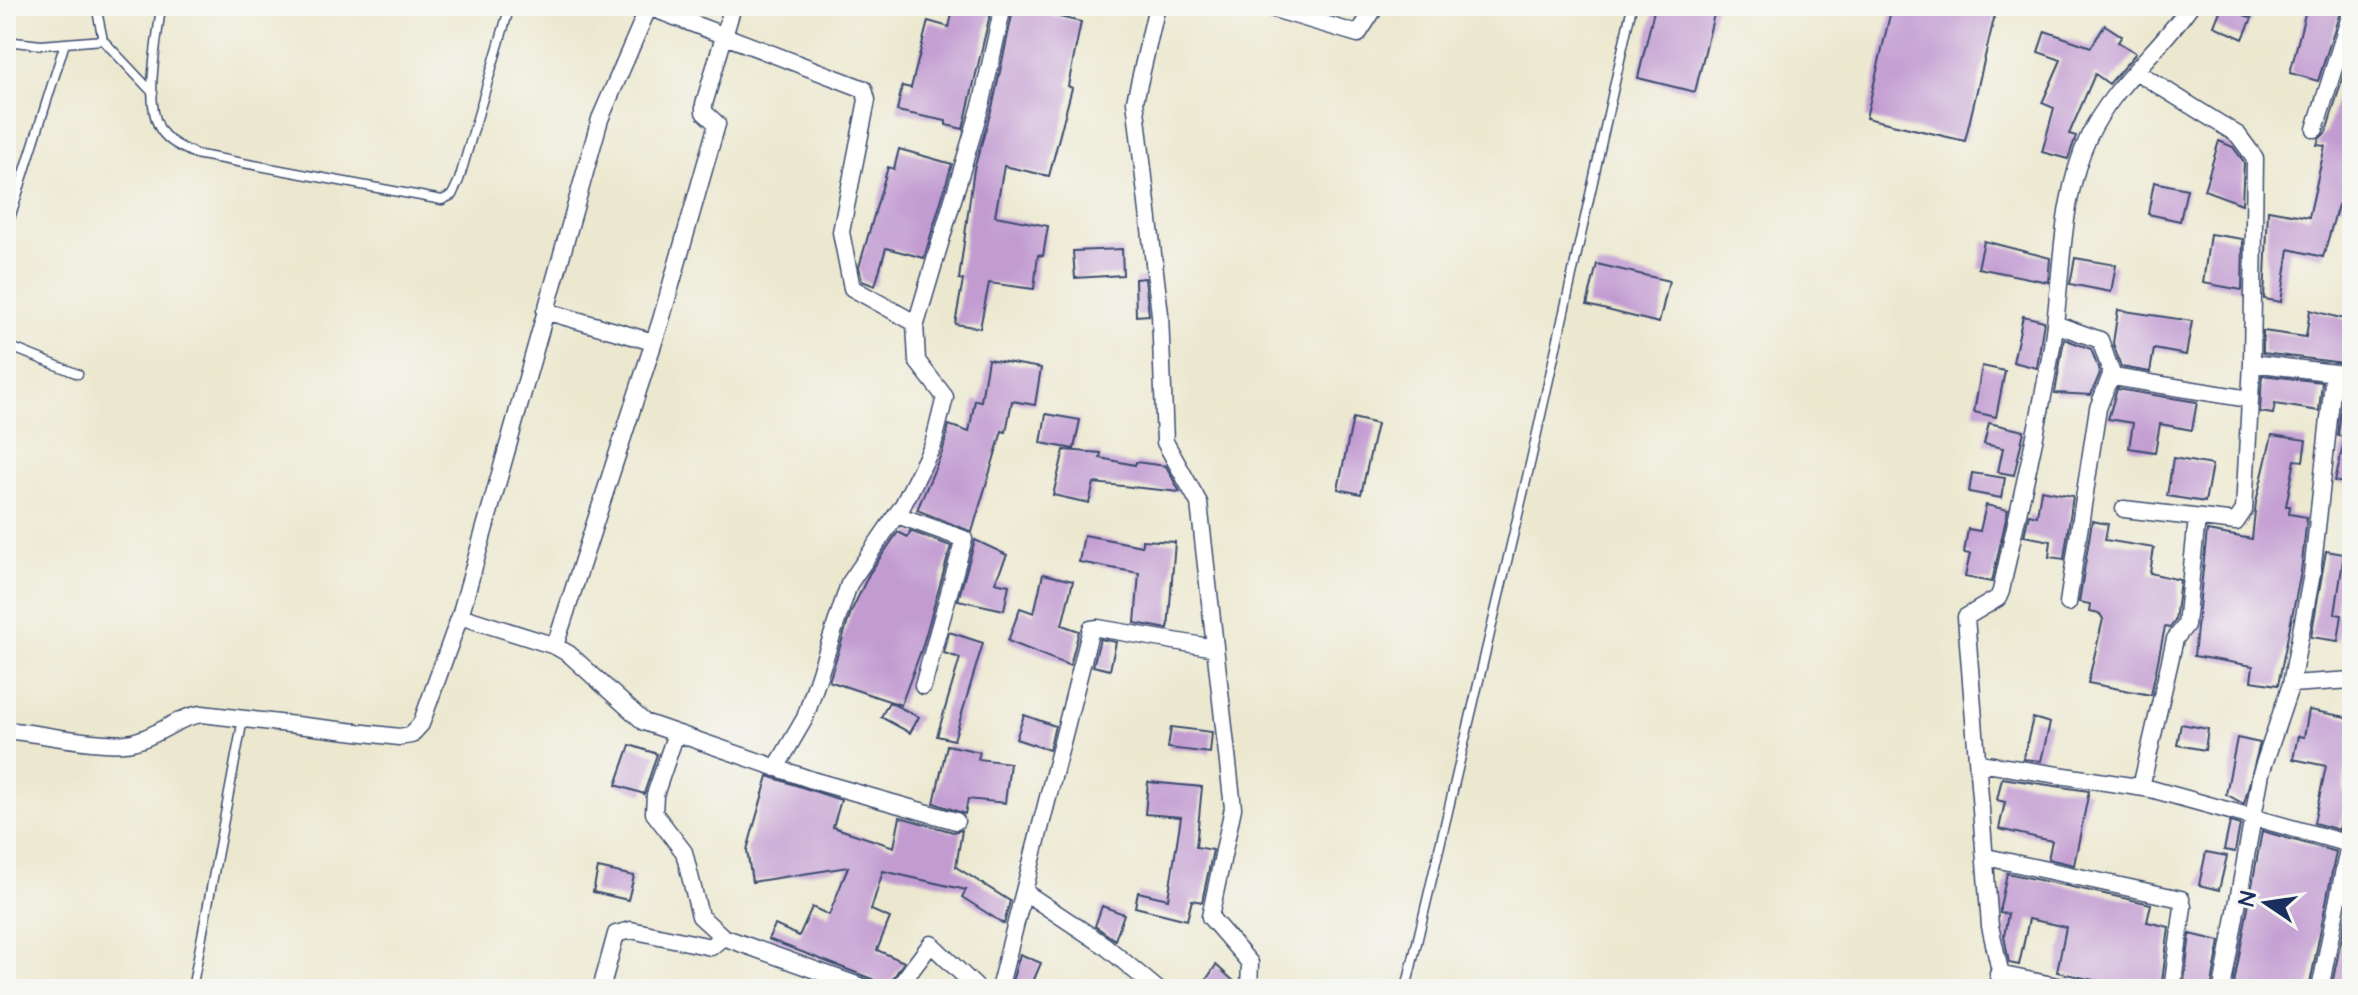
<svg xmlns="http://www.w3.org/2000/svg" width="2358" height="995" font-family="'Architects Daughter',sans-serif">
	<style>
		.building { fill: #c29cd1 }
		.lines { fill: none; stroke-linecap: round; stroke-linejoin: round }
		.lane-casing { stroke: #3a4b6f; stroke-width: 11 }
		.street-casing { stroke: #3a4b6f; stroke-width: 19 }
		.lane { stroke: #fff; stroke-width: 8 }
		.street { stroke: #fff; stroke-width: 16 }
	</style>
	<rect width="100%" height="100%" fill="#f6f6f2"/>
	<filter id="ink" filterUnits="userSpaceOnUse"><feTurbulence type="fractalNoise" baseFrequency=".0125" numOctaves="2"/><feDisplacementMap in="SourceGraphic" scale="16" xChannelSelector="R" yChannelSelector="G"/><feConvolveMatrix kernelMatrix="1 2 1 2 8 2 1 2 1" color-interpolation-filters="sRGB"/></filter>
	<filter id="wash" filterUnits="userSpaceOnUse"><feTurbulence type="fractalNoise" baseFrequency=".006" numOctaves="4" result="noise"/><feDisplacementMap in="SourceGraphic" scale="32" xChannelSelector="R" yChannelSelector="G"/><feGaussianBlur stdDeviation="1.8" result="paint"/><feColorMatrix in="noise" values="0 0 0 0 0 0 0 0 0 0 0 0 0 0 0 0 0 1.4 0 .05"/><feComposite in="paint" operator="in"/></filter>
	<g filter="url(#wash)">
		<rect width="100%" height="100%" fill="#ece8cf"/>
		<g id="blocks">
			<path class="building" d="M954,6H992L963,129L946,125V121L897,111L902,86L911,88L928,21L949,27Z
				M1014,6H1036L1034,11L1081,22L1068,86L1072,88L1049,176L1004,166L995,216L1048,226L1043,256L1038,255L1034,289L989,283L980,328L955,324L963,280L959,279L974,169L993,104Z
				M1655,6H1716L1695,92L1638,78Z
				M1892,6H1997L1965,141L1866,118Z
				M2222,6L2252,18L2243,39L2214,26Z
				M2307,6H2342L2318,81L2290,73Z
				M2105,25L2122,36L2118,42L2136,53L2109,84L2095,74L2069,134L2076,136L2068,159L2042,152L2054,108L2042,103L2061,60L2038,52L2045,31L2091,47Z
				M2352,47V182L2346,207L2338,205L2323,257L2289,249L2281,302L2264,299L2268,210L2309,217L2325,146L2317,145L2319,139L2326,132Z
				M2219,141L2233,147L2244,162L2242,204L2204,190Z
				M899,149L952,164L924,258L886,248L875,286L862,281L859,267L888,167L894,169Z
				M2154,182L2187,189L2180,221L2148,214Z
				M2210,234L2243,239L2242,290L2203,283Z
				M1984,241L2050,258L2048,282L1978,268Z
				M1122,249L1123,275L1075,278L1073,251Z
				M2075,258L2116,265L2111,292L2070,284Z
				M1597,264L1669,281L1659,323L1587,305Z
				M1145,278L1149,315L1136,316L1135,279Z
				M2118,310L2192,321L2186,355L2154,349L2150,372L2121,367L2113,343Z
				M2310,310L2352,321V364L2263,353V331L2306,337Z
				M2023,316L2044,321L2037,368L2013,362Z
				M2064,339L2091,349L2100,373L2091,395L2055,393Z
				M988,359L1041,368L1035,405L1012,401L1006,432L1002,431L972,532L917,510L943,450L949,425L969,432L975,400L981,401Z
				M1982,366L2005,371L1996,417L1974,412Z
				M2262,375L2322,382L2319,411L2275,404L2273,414L2260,412Z
				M2344,385L2352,386L2348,409L2352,410V485L2335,481L2345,437L2338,436Z
				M2117,389L2197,402L2192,430L2160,424L2155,452L2129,448L2133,423L2108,419Z
				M1046,414L1080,420L1074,449L1041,443Z
				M1353,418L1377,424L1361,494L1338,489Z
				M1989,423L2024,431L2014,475L1998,472L2003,448L1984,444Z
				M2272,435L2306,440L2303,461L2295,460L2286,506H2290L2289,514L2307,517L2301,572L2278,685L2251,681L2253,666L2194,656L2207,531L2252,539L2256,502Z
				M1064,450L1101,453L1100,458L1135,465L1136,462L1166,466L1180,492L1094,483L1089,503L1053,495Z
				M2173,458L2212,465L2205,502L2167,496Z
				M1972,473L2005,478L2001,498L1969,492Z
				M2041,490L2073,496L2064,559L2049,557L2051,541L2024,536L2029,514L2037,516Z
				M1986,505L2008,510L1992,582L1965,577L1970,554L1964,553L1968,529L1980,531Z
				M2092,521L2108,524L2105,540L2154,548L2150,573L2180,580L2175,621L2170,628L2165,627L2151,695L2088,683L2103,619L2100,614L2089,612L2090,604L2079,602Z
				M910,531L951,546L922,648L901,705L829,681L851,612L869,574L898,532L908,537Z
				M1084,535L1142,546V540L1175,542L1168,629L1135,623L1139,573L1079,562Z
				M975,540L1007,555L995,582L1009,585L1004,610L958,600Z
				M2326,551L2344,554L2335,614L2342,615L2338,641L2311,637Z
				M1043,574L1073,581L1062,625L1079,631L1070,666L1008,641L1020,608L1034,613Z
				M949,632L983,643L954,740L937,736L960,658L944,653Z
				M1100,639L1116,642L1110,670L1093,666Z
				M889,702L919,717L910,733L881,717Z
				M2309,710L2352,718L2343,792H2347L2339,830L2314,823L2326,766L2293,759L2298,736L2304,737Z
				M1024,715L1055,726L1049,750L1016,739Z
				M2033,718L2050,723L2041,761L2023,759Z
				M2181,724L2208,729L2205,750L2177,745Z
				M1171,727L1212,732L1210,753L1168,748Z
				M2237,738L2260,743L2244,804L2226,794Z
				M630,745L657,754L644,794L616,785Z
				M947,745L980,752L978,759L1010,763L1005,803L968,799L965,814L934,803Z
				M768,776L841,800L833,827L894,847L900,817L953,832L962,830L956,867L1010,901L1004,924L962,897L966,890L883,871L871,910L890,918L877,950L904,962L886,989L872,979L768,939L775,925L799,936L812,907L829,915L848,867L752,882L747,850Z
				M2002,778L2089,791L2074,865L2048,859L2052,841L1999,829L2005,802L1997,800Z
				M1148,782L1202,787L1196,847L1213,850L1202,902L1192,900L1187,920L1135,907L1138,892L1168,899L1181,817L1145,814Z
				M2230,822L2240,825L2235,852L2224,850Z
				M2262,831L2336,852L2309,989H2233Z
				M2206,852L2227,856L2219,890L2199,885Z
				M598,868L634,876L628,900L593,892Z
				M2007,873L2151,904L2147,922L2169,927L2161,989H2134L2057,972L2066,927L2029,919L2019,965L2009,963L2004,936L2008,914L2000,913V907Z
				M2352,888V989H2331Z
				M1102,906L1124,914L1115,940L1095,926Z
				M2190,934L2220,941L2211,989H2183Z
				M1020,954L1041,963L1030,989H1010Z
				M1216,965L1238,985V989H1200Z"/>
		</g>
	</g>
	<g filter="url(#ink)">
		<use href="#blocks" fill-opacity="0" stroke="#3a4b6f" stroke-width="2"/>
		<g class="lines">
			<g class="lane-casing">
				<path id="lane" d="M96,6L103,40L153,93
					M161,6C158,38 144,99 159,127C166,141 181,147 195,154L442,200L452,195L459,180L510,6
					M6,41L41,45L103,40
					M6,231L65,43
					M6,345L78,374
					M192,989L243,719
					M1406,989L1531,460L1632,6"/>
			</g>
			<g class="street-casing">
				<path id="street" d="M649,6L600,119L460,616L555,646L569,654L644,722L815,781L956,821
					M1157,6L1135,101L1160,314L1165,442L1199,503L1233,808L1210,917L1250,963L1249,989
					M1264,6L1358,34L1376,6
					M649,7L864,89L867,100L841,232L852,288L915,323L917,361L945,397L933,445L903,505L849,584L805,718L776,768
					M2137,72L2238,135L2255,158L2252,363L2352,375
					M2315,129L2352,10
					M545,311L653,342
					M916,324L982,102L1003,6
					M2055,324L2100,340L2113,377L2249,399
					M2124,509L2236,522L2244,510L2252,363
					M897,515L964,539L923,686
					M2068,603L2098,408L2111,375
					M555,646L661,320L717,124L704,112V104L733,6
					M2291,684L2352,680
					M6,730C38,733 103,748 132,742C158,737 176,717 202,714L399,737L411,735L421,724L460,616
					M676,733L655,795L654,813L684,852L700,916L723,937L868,989
					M1979,763L2151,789L2349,844
					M2141,787L2175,639L2186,625L2197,518
					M1986,857L2181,899L2183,907L2172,989
					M1026,893L1104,945L1157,989
					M1998,974L2072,989
					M601,989L616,934L631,930L711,947L723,937
					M897,989L931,944L978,989
					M999,989L1091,629L1098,628L1215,648
					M2004,989L1990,926L1966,617L1998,598L2001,591C2018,510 2039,428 2052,346C2063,277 2059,200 2089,136C2112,87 2159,51 2190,6
					M2222,989L2261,773L2291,684L2312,574L2334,373
					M2320,989L2349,844L2352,845"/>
			</g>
			<use href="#lane" class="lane"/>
			<use href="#street" class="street"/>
		</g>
	</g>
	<rect width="2358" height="995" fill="none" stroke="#f6f6f2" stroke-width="32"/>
	<g transform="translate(2266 903) rotate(283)" stroke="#f6f6f2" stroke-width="6" paint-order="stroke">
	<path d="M0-6L14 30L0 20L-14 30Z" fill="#1b2f5e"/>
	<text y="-12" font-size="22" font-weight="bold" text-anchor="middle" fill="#1b2f5e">N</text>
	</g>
</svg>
